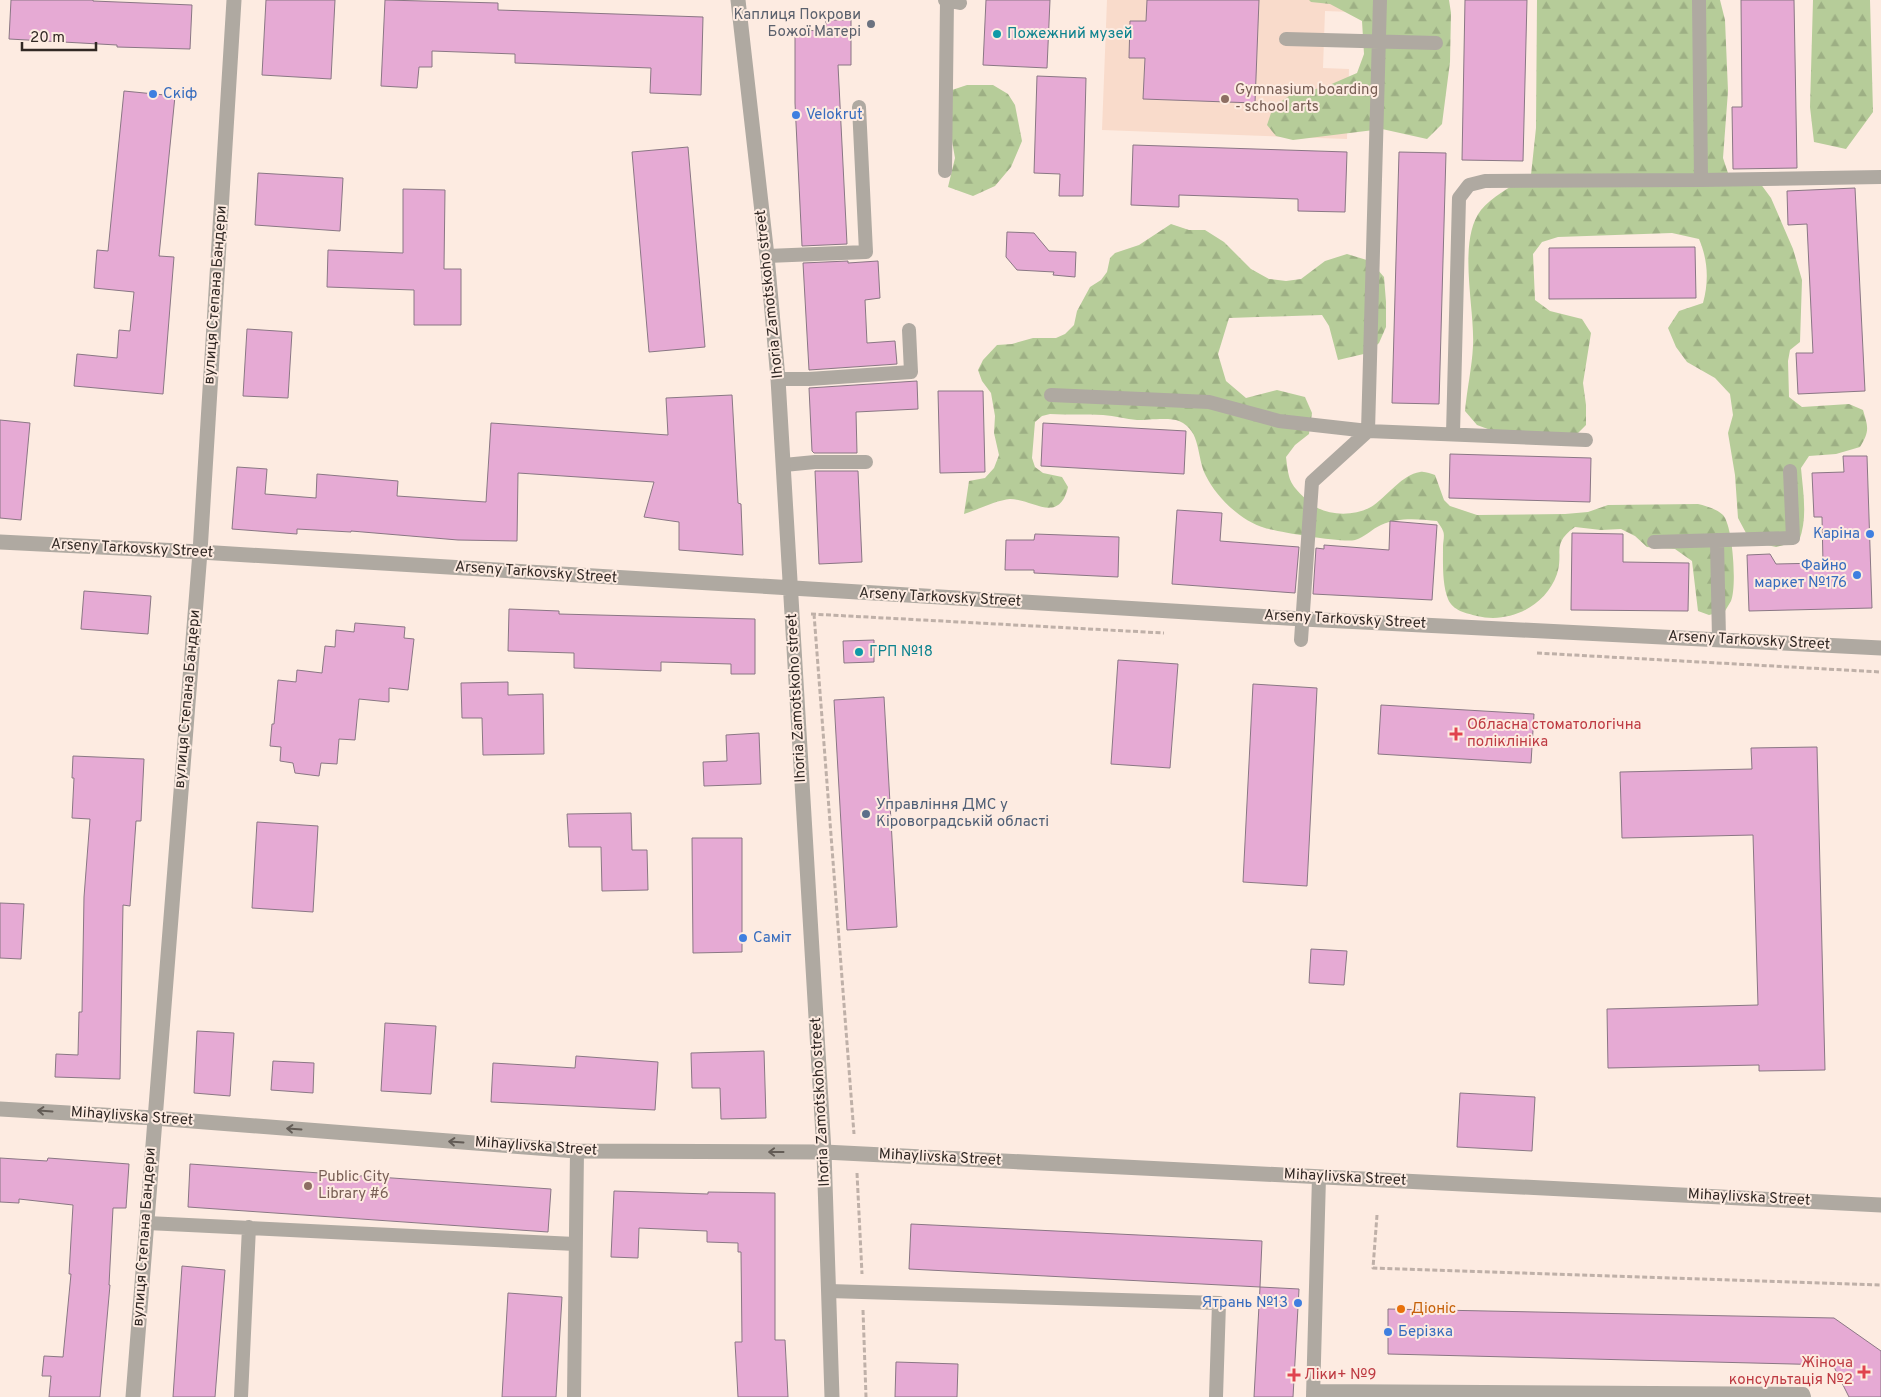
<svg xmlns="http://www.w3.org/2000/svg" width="1881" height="1397" font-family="Overpass,sans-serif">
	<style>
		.built { fill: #f9dbcb }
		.forest { fill: url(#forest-firs) }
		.building { fill: #e6aad4; stroke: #8a7784 }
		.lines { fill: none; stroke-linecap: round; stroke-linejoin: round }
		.path { stroke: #bfb0a8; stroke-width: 3; stroke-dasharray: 5 2.5; stroke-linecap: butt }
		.service { stroke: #afa9a1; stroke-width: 14 }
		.minor { stroke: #afa9a1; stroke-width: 15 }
		.tertiary { stroke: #afa9a1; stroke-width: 15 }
		.oneway { stroke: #635c56 }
		.worship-dot { fill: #6b7280; stroke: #fdebe1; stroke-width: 2 }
		.culture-dot { fill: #0f9aa8; stroke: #fdebe1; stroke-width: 2 }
		.shop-dot { fill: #3f7fe0; stroke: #fdebe1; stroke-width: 2 }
		.education-dot { fill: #8d6e63; stroke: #fdebe1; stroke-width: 2 }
		.health-dot { fill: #e0444e; stroke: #fdebe1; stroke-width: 2 }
		.service-dot { fill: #5c6f8a; stroke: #fdebe1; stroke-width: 2 }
		.food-dot { fill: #e8710a; stroke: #fdebe1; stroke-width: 2 }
		.labels { text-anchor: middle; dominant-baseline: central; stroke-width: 4; stroke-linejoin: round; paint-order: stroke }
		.worship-label { font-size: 15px; fill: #5b616d; stroke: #fdebe1; text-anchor: end }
		.culture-label { font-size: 15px; fill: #0d838f; stroke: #fdebe1; text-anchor: start }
		.education-label { font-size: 15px; fill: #785e54; stroke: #fdebe1; text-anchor: start }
		.shop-label { font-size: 15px; fill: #366cbe; stroke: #fdebe1; text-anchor: start }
		.street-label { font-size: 15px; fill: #312824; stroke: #fdebe1 }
		.health-label { font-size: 15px; fill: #be3a42; stroke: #fdebe1; text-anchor: start }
		.service-label { font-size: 15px; fill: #4e5e75; stroke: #fdebe1; text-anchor: start }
		.food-label { font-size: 15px; fill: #c56008; stroke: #fdebe1; text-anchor: start }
	</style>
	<defs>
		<pattern id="forest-firs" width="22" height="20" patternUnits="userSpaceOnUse" patternTransform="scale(1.25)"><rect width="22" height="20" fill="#b6cc99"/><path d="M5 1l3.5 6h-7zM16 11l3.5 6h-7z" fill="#9daf84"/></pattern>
	</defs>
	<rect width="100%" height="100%" fill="#fdebe1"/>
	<path class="built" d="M1107,0H1352L1351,12L1325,11L1323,68L1349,69L1347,139L1102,130Z"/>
	<path class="forest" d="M1309,0H1449L1451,13L1450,62L1442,124L1427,139L1382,129L1293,140L1276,136L1267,125L1273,107L1289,96L1327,86L1357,73L1364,54L1362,21L1330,4L1311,2Z
		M1537,0H1720L1725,20L1728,91L1723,158L1728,173L1760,183L1771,198L1793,249L1802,280L1800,342L1790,350L1788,361L1789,397L1802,407L1849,404L1863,410C1868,427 1870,431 1860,447L1836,454L1809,456L1801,468C1803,492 1808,518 1799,541L1776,547L1758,543L1746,533L1738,518L1735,475L1728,433L1733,415L1730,394L1715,378L1687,362L1676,347L1668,328L1679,311L1703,303C1709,281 1708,260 1699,239L1672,233L1558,237L1542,242L1533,254L1535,300L1550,311L1582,319L1591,333L1583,383L1586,405V425L1573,438L1504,435L1477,425L1465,411C1467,389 1472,367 1473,346C1475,308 1457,241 1481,210C1493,195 1514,185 1531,175L1536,128Z
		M1813,0H1870L1873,112L1846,149L1814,142L1810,107Z
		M967,85H993L1008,94L1015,105L1022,141L1011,167L995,186L973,196L948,187L955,158L945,101L952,90Z
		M1171,224L1189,230H1205L1224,242L1251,269L1269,279L1286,281L1301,279L1325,261L1347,254L1370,261L1384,277L1386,302V327L1379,343L1368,353L1338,360L1329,326L1322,315L1229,318L1218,354L1226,381L1246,398L1277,390L1305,397L1312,413L1309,434L1295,445L1286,457C1289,483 1290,484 1309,502C1325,517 1357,517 1374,505C1388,495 1402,475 1420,472C1425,471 1431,474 1435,475L1444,500L1450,506L1477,515L1565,514L1588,512L1608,505L1698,504C1706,506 1717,509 1723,515C1733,526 1737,587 1731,601C1729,604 1727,608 1725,611L1709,615L1698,611L1692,561L1675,549L1647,547L1635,536L1621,529L1601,530L1575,527C1551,544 1564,552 1557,574C1546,606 1510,624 1477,616C1466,613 1453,611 1448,599C1442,584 1443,563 1443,546C1443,542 1445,535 1443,531C1442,528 1439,524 1437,521C1419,519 1398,517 1381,525C1372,529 1365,537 1355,540C1342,543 1279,532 1265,528C1241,521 1217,498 1206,476C1196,457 1202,431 1179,421C1170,417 1148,420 1137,420C1126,419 1115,416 1103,415C1086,414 1068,415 1050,414L1042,416L1035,422L1032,458L1035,467L1043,473L1062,477L1068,487C1059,525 1033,499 1010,499C997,500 977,510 964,514L969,481L985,478L994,468L999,455L994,433L995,416L991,393L982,381L978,370L983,360L997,345L1012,344L1033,338H1056L1065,334L1074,325L1077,311L1090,287L1101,280L1107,272L1110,258L1115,253L1139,245Z"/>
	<path class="building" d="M11,0H93V1L192,5L190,49L117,47V45L9,39Z
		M266,0H335L331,79L262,75Z
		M385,0L498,3V10L703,17L701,95L650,93L651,68L515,63V54L432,51V67H419L417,88L381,86Z
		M986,0H1050L1047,68L983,65Z
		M1147,0H1259L1255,103L1143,99L1145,58H1129L1130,21H1146Z
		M1465,0H1527L1523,161L1462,160Z
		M1741,0H1794L1797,168L1733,169L1732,107H1742Z
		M826,20H851V65H838L847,244L802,246L795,103V30L826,31Z
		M1037,76L1086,78L1083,196H1059L1060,174L1034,173Z
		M124,91L175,96L159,256L174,257L163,394L74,386L77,354L117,358L119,330L130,331L134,292L94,288L97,250L108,251Z
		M1133,145L1347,152L1345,212L1298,211V199L1179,195V207L1131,205Z
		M688,147L705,347L649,352L632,152Z
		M1399,152L1446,153L1439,404L1392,403Z
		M258,173L343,178L340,231L255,225Z
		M1855,188L1865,391L1798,394L1796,353H1813L1807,224L1788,225L1787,191Z
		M403,189L445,190L444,269H461V325H414V290L327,287L328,250L403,253Z
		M1007,232L1034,233L1049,251L1076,252L1075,277L1053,275L1054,272L1017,270L1006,257Z
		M1695,247L1696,298L1549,299V248Z
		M848,261V263L878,261L880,298L865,300L867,343L895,341L897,364L809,370L803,263Z
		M247,329L292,332L288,398L243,396Z
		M917,381L918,409L856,412L857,453H814L812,451L809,388Z
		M938,391H983L985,472L940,473Z
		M732,395L738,503L741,504L743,555L679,550V522L644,517L654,482L518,473L517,541L458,540L351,531V532L297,529V534L232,529L237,467L267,469L265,494L316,498L317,474L398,481L397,496L486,502L491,423L668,435L666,398Z
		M0,420L30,423L21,520L0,518Z
		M1043,423L1186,431L1184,474L1041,466Z
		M1450,454L1591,458L1590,502L1449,498Z
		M1843,456H1867L1872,608L1749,611L1747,555L1770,554L1776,564L1823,563L1822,517H1814L1812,473L1844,472Z
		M815,471H858L862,562L819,564Z
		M1177,510L1222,513L1220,541L1299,547L1295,593L1172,584Z
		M1390,521L1437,525L1432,600L1313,594L1316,548L1324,549V545L1389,550Z
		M1572,533L1623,534V562L1689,563L1688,611L1571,610Z
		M1035,534L1119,537L1118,577L1034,573V570H1005L1006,540H1034Z
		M84,591L151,596L148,634L81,629Z
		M509,609L559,611V614L755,619V674H731V664L661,662V671L574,668V653L508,651Z
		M355,623L405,627L404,638L414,639L408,690L389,688V702L359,699L355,740L339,739L337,764L321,763L319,776L295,773L293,763L280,761L281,747L270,746L272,724H274L278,680L296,682L297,670L322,673L325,646L335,647L336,630L354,632Z
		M874,640V662L844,663L843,641Z
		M1118,660L1178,664L1170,768L1111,764Z
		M508,682V695L543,694L544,754L483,755L482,718H462L461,683Z
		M1253,684L1317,688L1307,886L1243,882Z
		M884,697L897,927L847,930L834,700Z
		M1381,705L1534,714L1531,763L1378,754Z
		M759,733L761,784L704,786L703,762L727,761L726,735Z
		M1817,747L1825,1070L1759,1071V1065L1608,1068L1607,1009L1758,1005L1753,835L1622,838L1620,772L1752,769L1751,748Z
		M73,756L144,759L141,821H136L130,906L123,905L120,1079L55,1077L56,1054L78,1055L79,1012H82L84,897L90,819L72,818L74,778H72Z
		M631,813L632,850H647L648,890L602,891L601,847H569L567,814Z
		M257,822L318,826L313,912L252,908Z
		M692,838H742V952L693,953Z
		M0,903L24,904L21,959L0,958Z
		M1311,949L1347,951L1344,985L1309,983Z
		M385,1023L436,1026L431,1094L381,1091Z
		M197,1031L234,1033L230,1096L194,1093Z
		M764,1051L766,1118L721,1119L720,1088H692L691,1053Z
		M576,1056L658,1062L655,1110L491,1102L493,1063L575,1068Z
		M273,1061L314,1063L313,1093L271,1090Z
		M1460,1093L1535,1097L1532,1151L1457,1147Z
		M0,1158L47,1161L48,1158L129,1164L126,1208H113L109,1285H110L100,1397H49L51,1376H42L44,1356L63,1357L71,1274H69L73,1205L19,1199V1203L0,1202Z
		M190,1164L551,1189L548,1232L188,1207Z
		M614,1191L708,1194V1192L775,1193V1340H785L788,1397H738L735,1342H742L741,1252H738V1243L707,1242V1231L639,1228L638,1258L611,1257Z
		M911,1224L1262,1241L1260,1287L909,1269Z
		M182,1266L225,1270L215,1397H173Z
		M1260,1287L1299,1289L1293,1397H1254Z
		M508,1293L562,1297L556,1397H502Z
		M1388,1309L1834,1318L1881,1351V1397H1849L1833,1365L1388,1354Z
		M896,1362L958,1364L957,1397H895Z"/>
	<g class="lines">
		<path class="path" d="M811,614L1164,633
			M814,614L854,1134
			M1537,653L1881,672
			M857,1173L862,1274
			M1377,1215L1373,1268L1881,1285
			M863,1310L866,1397"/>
		<path class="service" d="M945,0L960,3
			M1699,0L1701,180
			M1286,39L1436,43
			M945,171L947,0
			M767,256L866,252L859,107
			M778,379H809L911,372L909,330
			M1051,395L1209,402L1279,421L1368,431L1586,440
			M1453,434L1459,198L1469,185L1485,181L1701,180L1881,177
			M784,465L815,462H866
			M1717,540L1719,639
			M1654,542L1793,538L1790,471
			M1301,640L1312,482L1368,431L1380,0
			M147,1223L575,1244
			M829,1291L1219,1303L1216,1397
			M1313,1391L1803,1394L1804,1397
			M241,1397L249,1227
			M574,1397L577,1151
			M1313,1397L1319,1177"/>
		<path class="minor" d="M738,0L767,256L778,379L824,1152
			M0,542L200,552L1303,619L1881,648
			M133,1397L200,552L234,0"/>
		<path class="tertiary" d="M0,1109L154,1118L577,1151L824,1152L1881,1205
			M824,1152L832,1397"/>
	</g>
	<defs><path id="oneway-shaft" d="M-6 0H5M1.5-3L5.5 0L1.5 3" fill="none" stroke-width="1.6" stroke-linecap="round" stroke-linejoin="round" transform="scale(1.25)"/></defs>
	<g class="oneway">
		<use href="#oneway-shaft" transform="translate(45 1111) rotate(-176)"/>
		<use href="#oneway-shaft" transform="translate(294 1129) rotate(-176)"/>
		<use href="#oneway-shaft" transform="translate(456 1142) rotate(-176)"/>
		<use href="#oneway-shaft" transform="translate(776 1152) rotate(-180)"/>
	</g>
	<circle class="worship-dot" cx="871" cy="24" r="5"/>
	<g class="culture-dot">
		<circle cx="997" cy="34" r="5"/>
		<circle cx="859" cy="652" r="5"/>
	</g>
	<g class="shop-dot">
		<circle cx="153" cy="94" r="5"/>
		<circle cx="796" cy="115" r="5"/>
		<circle cx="1870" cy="534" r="5"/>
		<circle cx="1857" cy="575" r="5"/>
		<circle cx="743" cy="938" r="5"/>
		<circle cx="1298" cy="1303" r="5"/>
		<circle cx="1388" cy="1332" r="5"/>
	</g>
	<g class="education-dot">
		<circle cx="1225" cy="99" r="5"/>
		<circle cx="308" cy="1186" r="5"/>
	</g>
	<g class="health-dot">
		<path d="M1453.5 726.5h5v5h5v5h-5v5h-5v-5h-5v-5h5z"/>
		<path d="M1861.5 1364.5h5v5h5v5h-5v5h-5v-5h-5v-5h5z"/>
		<path d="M1291.5 1367.5h5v5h5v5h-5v5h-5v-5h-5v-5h5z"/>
	</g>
	<circle class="service-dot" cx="866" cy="814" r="5"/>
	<circle class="food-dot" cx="1401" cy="1309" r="5"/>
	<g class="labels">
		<g class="worship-label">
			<text x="861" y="15">Каплиця Покрови<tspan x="861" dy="17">Божої Матері</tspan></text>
		</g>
		<g class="culture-label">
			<text x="1007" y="34">Пожежний музей</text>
			<text x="869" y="652">ГРП №18</text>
		</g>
		<g class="education-label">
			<text x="1235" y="90">Gymnasium boarding<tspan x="1235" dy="17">- school arts</tspan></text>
			<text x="318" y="1177">Public City<tspan x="318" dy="17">Library #6</tspan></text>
		</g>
		<g class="shop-label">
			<text x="163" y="94">Скіф</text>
			<text x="806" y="115">Velokrut</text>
			<text x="1860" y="534" text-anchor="end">Каріна</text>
			<text x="1847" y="566" text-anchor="end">Файно<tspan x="1847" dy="17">маркет №176</tspan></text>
			<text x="753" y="938">Саміт</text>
			<text x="1288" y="1303" text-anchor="end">Ятрань №13</text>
			<text x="1398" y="1332">Берізка</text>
		</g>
		<g class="street-label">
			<text transform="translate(770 294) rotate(-96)">Ihoria Zamotskoho street</text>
			<text transform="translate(216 295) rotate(-86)">вулиця Степана Бандери</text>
			<text transform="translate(132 549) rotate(3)">Arseny Tarkovsky Street</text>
			<text transform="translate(536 573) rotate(4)">Arseny Tarkovsky Street</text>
			<text transform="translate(940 598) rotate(3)">Arseny Tarkovsky Street</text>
			<text transform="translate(1345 620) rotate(3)">Arseny Tarkovsky Street</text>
			<text transform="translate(1749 641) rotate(3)">Arseny Tarkovsky Street</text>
			<text transform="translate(797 698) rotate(-93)">Ihoria Zamotskoho street</text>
			<text transform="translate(188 699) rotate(-85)">вулиця Степана Бандери</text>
			<text transform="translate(821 1102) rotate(-93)">Ihoria Zamotskoho street</text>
			<text transform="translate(132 1117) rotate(4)">Mihaylivska Street</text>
			<text transform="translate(536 1147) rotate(4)">Mihaylivska Street</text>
			<text transform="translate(940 1158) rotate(3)">Mihaylivska Street</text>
			<text transform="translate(1345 1178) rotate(3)">Mihaylivska Street</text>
			<text transform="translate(1749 1198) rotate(3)">Mihaylivska Street</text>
			<text transform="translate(145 1237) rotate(-86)">вулиця Степана Бандери</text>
		</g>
		<g class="health-label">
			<text x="1467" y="725">Обласна стоматологічна<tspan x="1467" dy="17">поліклініка</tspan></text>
			<text x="1853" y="1363" text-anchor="end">Жіноча<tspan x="1853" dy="17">консультація №2</tspan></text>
			<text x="1304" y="1375">Ліки+ №9</text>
		</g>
		<g class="service-label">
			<text x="876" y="805">Управління ДМС у<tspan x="876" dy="17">Кіровоградській області</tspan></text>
		</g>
		<g class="food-label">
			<text x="1411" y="1309">Діоніс</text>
		</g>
	</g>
	<path d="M22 42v8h74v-8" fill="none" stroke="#312824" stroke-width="2.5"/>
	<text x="30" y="42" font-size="15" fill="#312824" stroke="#fdebe1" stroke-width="4" paint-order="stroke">20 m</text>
</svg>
